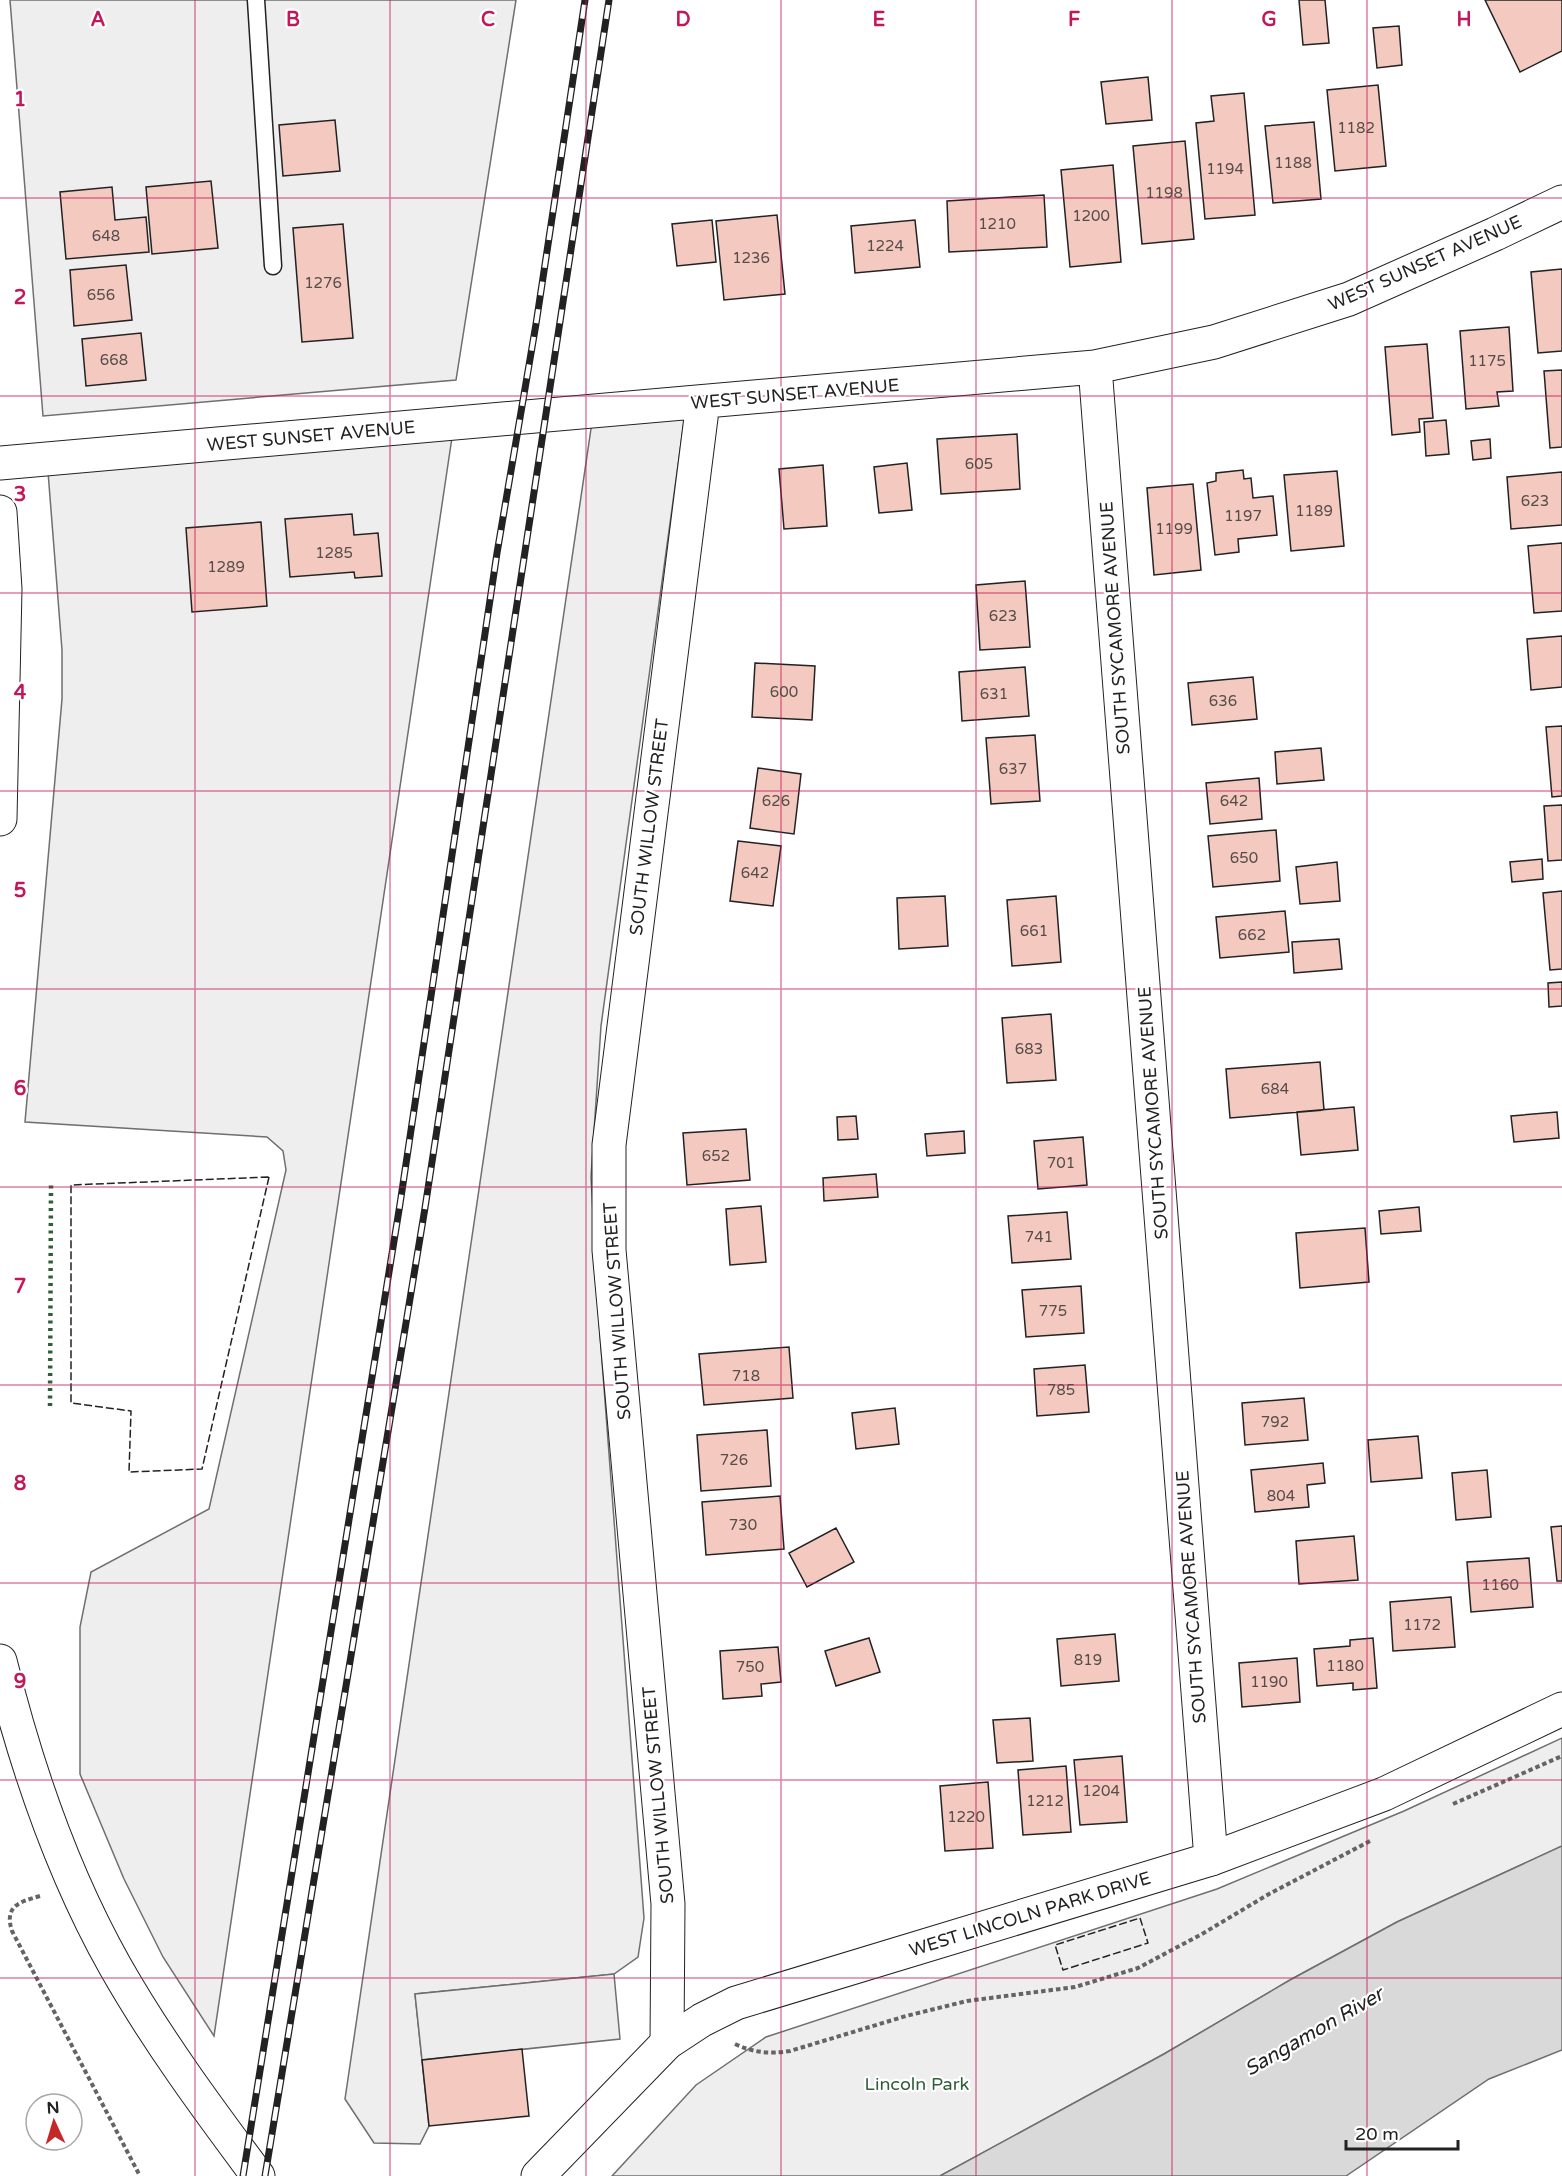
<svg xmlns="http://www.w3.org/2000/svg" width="1562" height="2176" font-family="'Varela Round',sans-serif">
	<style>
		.green { fill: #eee; stroke: #6f6f6f; stroke-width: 1.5 }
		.parking { fill: #ededed; stroke: #6f6f6f; stroke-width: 1.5 }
		.water { fill: #d9d9d9; stroke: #6f6f6f; stroke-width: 1.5 }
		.building { fill: #f3c9c0; stroke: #222; stroke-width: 1.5 }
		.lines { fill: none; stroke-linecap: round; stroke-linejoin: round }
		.service-casing { stroke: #222; stroke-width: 19 }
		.minor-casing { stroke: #222; stroke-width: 35 }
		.tertiary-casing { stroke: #222; stroke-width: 35 }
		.primary-casing { stroke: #222; stroke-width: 35 }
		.path { stroke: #646464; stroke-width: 4; stroke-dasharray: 4.5 3; stroke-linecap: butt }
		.service { stroke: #fff; stroke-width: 16 }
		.minor { stroke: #fff; stroke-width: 33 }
		.tertiary { stroke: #fff; stroke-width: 33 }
		.primary { stroke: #fff; stroke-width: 33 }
		.rail-casing { stroke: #222; stroke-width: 7 }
		.rail { stroke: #fff; stroke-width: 4.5; stroke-dasharray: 14; stroke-linecap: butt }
		.hedge { stroke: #2f5e38; stroke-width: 4.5; stroke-dasharray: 3 4.5; stroke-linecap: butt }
		.fence { stroke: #222; stroke-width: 1.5; stroke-dasharray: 8 3; stroke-linecap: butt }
		.grid { fill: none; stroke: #c2185b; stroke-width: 1.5; stroke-opacity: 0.55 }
		.labels { text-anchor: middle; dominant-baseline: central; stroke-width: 4.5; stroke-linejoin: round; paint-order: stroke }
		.number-label { font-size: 15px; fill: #564c4a }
		.street-label { font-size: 18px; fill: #222; stroke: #fff }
		.park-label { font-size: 18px; fill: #2f5e38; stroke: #fff }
		.water-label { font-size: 20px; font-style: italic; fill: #222; stroke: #fff }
		.grid-label { font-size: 20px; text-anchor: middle; font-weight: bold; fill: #c2185b; stroke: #fff; stroke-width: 4.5; stroke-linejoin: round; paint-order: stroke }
	</style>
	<rect width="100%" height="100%" fill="#fff"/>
	<path class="green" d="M10,0H516L456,380L43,416Z
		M685,414L601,1026L591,1177L599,1321L644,1918L638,1957L614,1974L415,1994L429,2126L420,2144L374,2143L345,2099L592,422Z
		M454,424L214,2036L163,1957L124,1879L80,1774V1627L91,1572L209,1509L286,1170L283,1151L267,1137L25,1122L62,699V650L47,459Z
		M1562,1738V1846L1397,1922L1290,1980L1164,2054L940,2176H612L696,2085L766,2037L1217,1889L1404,1811Z"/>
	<path class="parking" d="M614,1974L620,2039L422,2060L415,1994Z"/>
	<path class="water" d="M1562,1846V2050L1489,2079L1346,2176H940L1164,2054L1290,1980L1397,1922Z"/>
	<path class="building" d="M1299,0H1325L1329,43L1303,45Z
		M1485,0H1562V51L1520,72Z
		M1399,26L1402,65L1377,68L1373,28Z
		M1148,77L1152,120L1106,124L1101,82Z
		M1378,85L1386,166L1335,171L1327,90Z
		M1244,93L1255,215L1205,219L1196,123L1214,121L1211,96Z
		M335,120L340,171L283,176L279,125Z
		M1314,122L1321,199L1273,203L1265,126Z
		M1185,141L1194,239L1142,244L1133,146Z
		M1113,165L1121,262L1070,267L1061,170Z
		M211,181L218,248L152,254L146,187Z
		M112,187L115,220L146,217L149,252L66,259L60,192Z
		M1044,195L1047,247L949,252L947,201Z
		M777,215L785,294L724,300L716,221Z
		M712,220L716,262L677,266L672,224Z
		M915,220L920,267L855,273L851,226Z
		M343,224L353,338L302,342L293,228Z
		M126,265L132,320L74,326L70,270Z
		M1562,269V351L1538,353L1531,272Z
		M1509,327L1513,391L1497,392L1499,406L1466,409L1460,331Z
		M141,333L146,380L86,386L82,339Z
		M1427,344L1433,418L1419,419L1420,432L1392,435L1385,347Z
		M1562,370V447L1550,448L1544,371Z
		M1446,420L1449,454L1426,456L1424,422Z
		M1017,434L1020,489L941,494L937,439Z
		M1490,439L1491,458L1473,460L1471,441Z
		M907,463L912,510L879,513L874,467Z
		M823,465L827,526L784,529L779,469Z
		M1243,470L1244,479L1251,478L1253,498L1273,496L1277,535L1238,539L1239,552L1215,555L1207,483L1216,481V473Z
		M1337,471L1344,546L1291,551L1284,475Z
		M1562,472V525L1511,529L1507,477Z
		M1193,484L1201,570L1154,575L1147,488Z
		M352,514L354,535L378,533L382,576L355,578L354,572L290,577L285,519Z
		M261,522L267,606L192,612L186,528Z
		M1562,543V611L1534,613L1528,546Z
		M1025,581L1030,647L980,650L976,585Z
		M1562,636V687L1531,690L1527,639Z
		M755,663L815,666L812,720L752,717Z
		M1025,667L1029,716L962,721L959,672Z
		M1253,677L1257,719L1192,725L1188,683Z
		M1562,726V796L1552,797L1546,727Z
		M1035,735L1040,801L991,804L986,738Z
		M1321,748L1324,780L1277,784L1275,752Z
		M758,768L801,774L794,834L750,828Z
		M1259,778L1262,819L1210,824L1206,783Z
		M1562,805V860L1548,861L1544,806Z
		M1276,830L1280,881L1213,887L1208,836Z
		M738,841L781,846L773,906L730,901Z
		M1542,859L1543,879L1512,882L1510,862Z
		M1337,862L1340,901L1300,904L1296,867Z
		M1562,891V969L1550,970L1543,893Z
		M945,896L948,946L899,949L897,898Z
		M1056,896L1061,962L1012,966L1007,900Z
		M1285,911L1289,952L1220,958L1216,917Z
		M1339,939L1342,969L1294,973L1292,942Z
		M1562,982V1006L1549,1007L1548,983Z
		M1051,1014L1056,1080L1007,1083L1002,1018Z
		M1320,1062L1324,1110L1230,1118L1226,1069Z
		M1354,1107L1358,1150L1301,1155L1297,1112Z
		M1557,1112L1559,1138L1514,1142L1511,1116Z
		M856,1116L858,1139L838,1140L837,1117Z
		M746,1129L750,1180L687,1185L683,1133Z
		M964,1131L965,1153L927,1156L925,1134Z
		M1083,1137L1087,1185L1038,1189L1034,1141Z
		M876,1174L878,1197L824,1201L823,1178Z
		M761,1206L766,1262L730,1265L726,1209Z
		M1419,1207L1421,1231L1381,1234L1379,1211Z
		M1067,1212L1071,1259L1012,1263L1008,1216Z
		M1365,1228L1369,1282L1300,1288L1296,1233Z
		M1081,1286L1084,1333L1026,1337L1022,1290Z
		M789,1347L793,1398L704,1405L699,1354Z
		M1085,1365L1089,1412L1037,1416L1034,1369Z
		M1304,1398L1308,1440L1245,1445L1242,1403Z
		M895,1408L899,1444L856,1449L852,1413Z
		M767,1430L771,1486L701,1491L697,1435Z
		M1418,1436L1422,1478L1371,1482L1368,1440Z
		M1323,1463L1325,1483L1307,1485L1309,1507L1255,1512L1251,1470Z
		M1487,1470L1491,1517L1456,1520L1452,1473Z
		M780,1496L784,1549L706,1555L702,1502Z
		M1562,1526V1581H1557L1551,1527Z
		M836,1528L854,1562L807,1587L789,1553Z
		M1354,1536L1358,1580L1299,1584L1296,1541Z
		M1529,1558L1533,1607L1471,1612L1467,1562Z
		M1451,1597L1455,1647L1393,1651L1390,1602Z
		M1115,1634L1119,1681L1061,1686L1057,1639Z
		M869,1638L880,1672L836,1686L825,1651Z
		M1373,1638L1377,1688L1353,1690V1683L1317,1686L1314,1649L1350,1646V1640Z
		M778,1647L781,1682L761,1684L762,1696L723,1699L720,1651Z
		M1297,1658L1300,1702L1242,1707L1239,1663Z
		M1030,1718L1033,1761L997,1763L993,1720Z
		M1122,1756L1127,1822L1080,1825L1074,1760Z
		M1066,1766L1071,1832L1023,1835L1018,1770Z
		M988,1782L993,1848L945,1851L940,1786Z
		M522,2049L529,2116L429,2126L422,2060Z"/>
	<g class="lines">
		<g class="service-casing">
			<path id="service" d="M256,0L273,266"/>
		</g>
		<g class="minor-casing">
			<path id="minor" d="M1095,367L1211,1859
				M0,463L1095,367L1214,342L1349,299L1495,234L1562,202
				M667,2043L668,1904L609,1250V1145L703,402"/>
		</g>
		<g class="tertiary-casing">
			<path id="tertiary" d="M538,2176L667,2043L702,2020L736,2003L1211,1859L1384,1794L1562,1709"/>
		</g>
		<g class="primary-casing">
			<path id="primary" d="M0,512L5,589L0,819
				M0,1661C26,1766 62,1872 115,1966C157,2040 208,2109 258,2176"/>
		</g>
		<path class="path" d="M1453,1804L1562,1756
			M40,1896C19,1902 4,1906 12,1931L140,2176
			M735,2044C754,2053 770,2054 790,2051L906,2016L967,2001L1075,1987L1138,1968L1202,1934L1269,1894L1372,1840"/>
		<use href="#service" class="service"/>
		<use href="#minor" class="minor"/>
		<use href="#tertiary" class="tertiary"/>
		<use href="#primary" class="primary"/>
		<g class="rail-casing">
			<path id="rail" d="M243,2176L400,1204L497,553L536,324L585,0
				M265,2176L425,1208L609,0"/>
		</g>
		<use href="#rail" class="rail"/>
		<path class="hedge" d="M50,1406L51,1184"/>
		<path class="fence" d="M269,1177L202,1469L129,1472L131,1411L71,1403V1185Z
			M1140,1918L1148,1943L1063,1970L1055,1945Z"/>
	</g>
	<path class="grid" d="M195,0V2176M390,0V2176M586,0V2176M781,0V2176M976,0V2176M1172,0V2176M1367,0V2176M0,198H1562M0,396H1562M0,593H1562M0,791H1562M0,989H1562M0,1187H1562M0,1385H1562M0,1583H1562M0,1780H1562M0,1978H1562"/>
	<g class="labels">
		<g class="number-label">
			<text x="1356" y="128">1182</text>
			<text x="1293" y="163">1188</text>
			<text x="1225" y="169">1194</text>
			<text x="1164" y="193">1198</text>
			<text x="1091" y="216">1200</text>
			<text x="997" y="224">1210</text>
			<text x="106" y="236">648</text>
			<text x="885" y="246">1224</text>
			<text x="751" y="258">1236</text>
			<text x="323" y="283">1276</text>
			<text x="101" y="295">656</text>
			<text x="114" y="360">668</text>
			<text x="1487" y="361">1175</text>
			<text x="979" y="464">605</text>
			<text x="1535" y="501">623</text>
			<text x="1314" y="511">1189</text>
			<text x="1243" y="516">1197</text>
			<text x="1174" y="529">1199</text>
			<text x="334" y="553">1285</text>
			<text x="226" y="567">1289</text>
			<text x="1003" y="616">623</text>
			<text x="784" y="692">600</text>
			<text x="994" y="694">631</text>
			<text x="1223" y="701">636</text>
			<text x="1013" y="769">637</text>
			<text x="776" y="801">626</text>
			<text x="1234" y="801">642</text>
			<text x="1244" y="858">650</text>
			<text x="755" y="873">642</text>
			<text x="1034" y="931">661</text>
			<text x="1252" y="935">662</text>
			<text x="1029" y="1049">683</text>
			<text x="1275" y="1089">684</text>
			<text x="716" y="1156">652</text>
			<text x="1061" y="1163">701</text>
			<text x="1039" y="1237">741</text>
			<text x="1053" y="1311">775</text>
			<text x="746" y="1376">718</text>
			<text x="1061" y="1390">785</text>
			<text x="1275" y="1422">792</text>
			<text x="734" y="1460">726</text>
			<text x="1281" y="1496">804</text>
			<text x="743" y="1525">730</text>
			<text x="1500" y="1585">1160</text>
			<text x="1422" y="1625">1172</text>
			<text x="1088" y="1660">819</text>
			<text x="1345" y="1666">1180</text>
			<text x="750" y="1667">750</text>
			<text x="1269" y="1682">1190</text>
			<text x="1101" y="1791">1204</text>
			<text x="1045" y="1801">1212</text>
			<text x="966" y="1817">1220</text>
		</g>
		<g class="street-label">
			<text transform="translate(1425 263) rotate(-24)">WEST SUNSET AVENUE</text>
			<text transform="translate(795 394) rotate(-5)">WEST SUNSET AVENUE</text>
			<text transform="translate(311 436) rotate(-5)">WEST SUNSET AVENUE</text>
			<text transform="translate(1115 628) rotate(-94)">SOUTH SYCAMORE AVENUE</text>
			<text transform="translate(649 827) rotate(-83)">SOUTH WILLOW STREET</text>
			<text transform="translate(1153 1113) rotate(-94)">SOUTH SYCAMORE AVENUE</text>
			<text transform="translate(617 1311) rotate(-94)">SOUTH WILLOW STREET</text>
			<text transform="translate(1191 1597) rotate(-94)">SOUTH SYCAMORE AVENUE</text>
			<text transform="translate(658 1795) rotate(-95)">SOUTH WILLOW STREET</text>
			<text transform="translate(1030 1914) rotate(-17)">WEST LINCOLN PARK DRIVE</text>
		</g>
		<g class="park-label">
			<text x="917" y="2084">Lincoln Park</text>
		</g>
		<g class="water-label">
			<text transform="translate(1314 2032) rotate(-30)">Sangamon River</text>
		</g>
	</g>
	<g class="grid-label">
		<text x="98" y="26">A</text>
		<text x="293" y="26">B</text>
		<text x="488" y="26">C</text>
		<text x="683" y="26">D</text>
		<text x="879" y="26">E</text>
		<text x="1074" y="26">F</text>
		<text x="1269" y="26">G</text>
		<text x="1464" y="26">H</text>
		<text x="20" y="106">1</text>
		<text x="20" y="304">2</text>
		<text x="20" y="501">3</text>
		<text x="20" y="699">4</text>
		<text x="20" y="897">5</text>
		<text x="20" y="1095">6</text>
		<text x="20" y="1293">7</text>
		<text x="20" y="1490">8</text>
		<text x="20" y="1688">9</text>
	</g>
	<g transform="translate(54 2122) rotate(356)"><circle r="28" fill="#ffffff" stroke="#a7a7a7" stroke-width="1.5"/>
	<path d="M0-4.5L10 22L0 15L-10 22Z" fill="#c62828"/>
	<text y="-9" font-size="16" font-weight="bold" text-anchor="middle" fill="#222222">N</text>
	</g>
	<path d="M1346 2140v9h112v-9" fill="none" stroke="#222222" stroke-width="3"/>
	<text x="1355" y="2140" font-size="18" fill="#222222" stroke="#ffffff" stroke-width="4.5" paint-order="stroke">20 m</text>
</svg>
